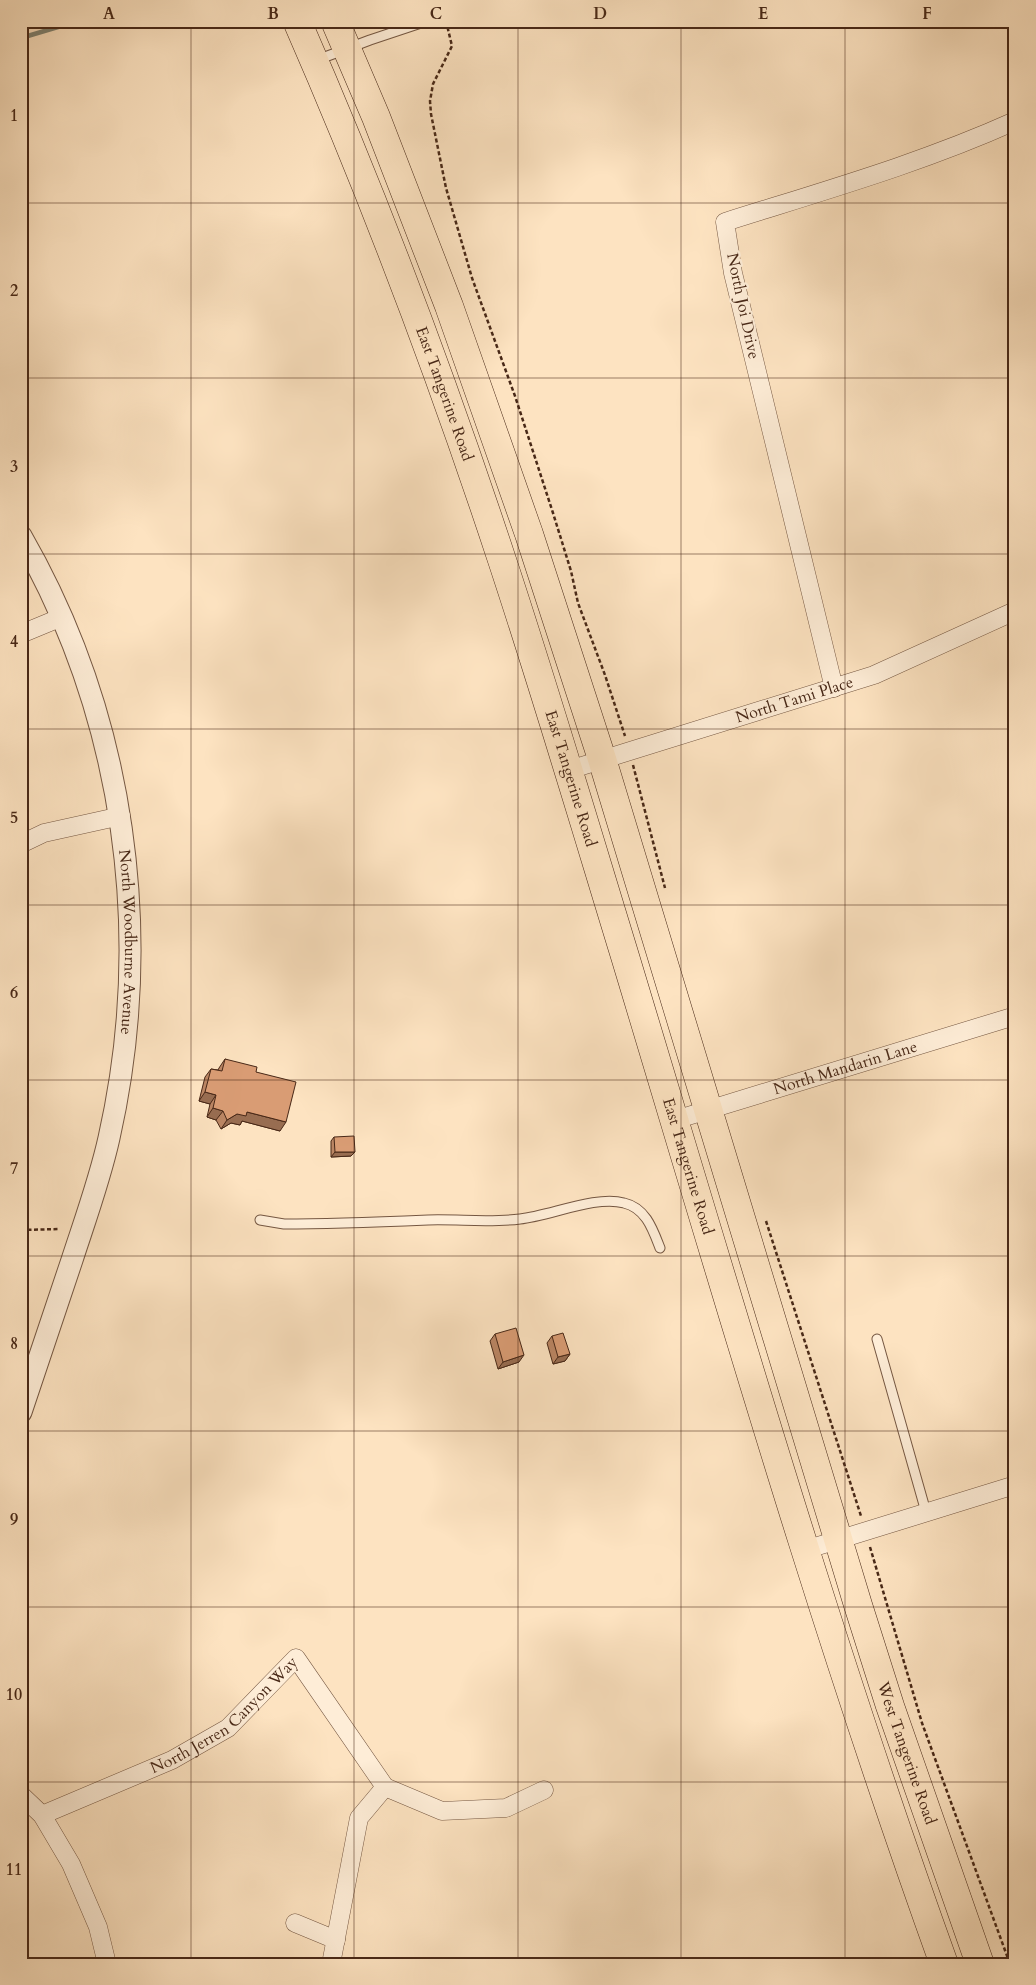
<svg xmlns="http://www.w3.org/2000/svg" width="1036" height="1985" font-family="Cardo,serif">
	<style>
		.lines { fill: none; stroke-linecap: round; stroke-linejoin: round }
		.stream { stroke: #7d8272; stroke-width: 4.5 }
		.service-casing { stroke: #755742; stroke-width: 11 }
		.minor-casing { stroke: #755742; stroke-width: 19 }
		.tertiary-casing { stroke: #755742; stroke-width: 23 }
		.primary-casing { stroke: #482817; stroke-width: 29 }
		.path { stroke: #482817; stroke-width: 2.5; stroke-dasharray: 4 2.5; stroke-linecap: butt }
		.service { stroke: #feedd7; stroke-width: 9 }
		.minor { stroke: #feedd7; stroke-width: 18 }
		.tertiary { stroke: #feedd7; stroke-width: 21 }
		.primary { stroke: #fde3c1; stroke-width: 28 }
		.wall { fill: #bb8664; stroke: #482817 }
		.shaded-wall { fill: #986d51; stroke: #482817 }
		.building { fill: #d99c74; stroke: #482817 }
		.grid { fill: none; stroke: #482817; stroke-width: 1; stroke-opacity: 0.55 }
		.labels { text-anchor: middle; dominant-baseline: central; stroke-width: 4.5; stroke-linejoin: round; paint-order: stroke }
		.street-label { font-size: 16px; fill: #482817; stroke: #feedd7 }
		.neatline { fill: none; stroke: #482817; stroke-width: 2 }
		.grid-label { font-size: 16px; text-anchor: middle; font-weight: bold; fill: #482817 }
	</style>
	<rect width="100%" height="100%" fill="#fde3c1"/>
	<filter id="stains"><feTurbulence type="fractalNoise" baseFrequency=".004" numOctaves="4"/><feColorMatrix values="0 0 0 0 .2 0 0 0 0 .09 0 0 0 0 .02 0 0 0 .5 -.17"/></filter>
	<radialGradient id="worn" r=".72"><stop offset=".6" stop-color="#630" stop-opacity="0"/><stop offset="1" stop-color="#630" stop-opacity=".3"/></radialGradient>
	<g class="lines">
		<path class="stream" d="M21,38L78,21
			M21,348L25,349L21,363"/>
		<g class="service-casing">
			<path id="service" d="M317,60L370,40L427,21
				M260,1220L284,1224C332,1224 380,1222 428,1220C459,1219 490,1223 520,1219C550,1216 596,1195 624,1203C646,1208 653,1230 660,1248
				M877,1339L926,1512"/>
		</g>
		<g class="minor-casing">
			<g id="minor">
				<path d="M21,634L62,617"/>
				<path d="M834,688L733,273L725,222C823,191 922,163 1015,121"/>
				<path id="s1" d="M569,770L874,675L1015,611"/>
				<path d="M21,844L44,833L121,816"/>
				<path id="s2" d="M675,1120L1015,1016"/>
				<path d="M805,1550L1015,1485"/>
				<path d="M21,1795L42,1815L71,1864L98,1927L107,1964"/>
				<path id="s3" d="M42,1815L172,1760L228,1728L296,1658L385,1787L442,1811L506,1808L544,1790"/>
				<path d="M295,1923L336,1940"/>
				<path d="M331,1964L359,1818L385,1787"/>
			</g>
		</g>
		<g class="tertiary-casing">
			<g id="tertiary">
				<path id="s4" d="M21,536C125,717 155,934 109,1138C100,1179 85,1220 72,1260C55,1311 38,1362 21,1412"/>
			</g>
		</g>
		<g class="primary-casing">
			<g id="primary">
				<path id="s5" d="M297,21C374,197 442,378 502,560C545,690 584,822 624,953C726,1291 824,1631 944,1964"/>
				<path id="s6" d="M335,21L376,117L449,306L529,534L602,759L858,1605L890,1706L980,1964"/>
			</g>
		</g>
		<path class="path" d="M446,21L452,46L433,84L430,101L431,114L446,188L472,278L515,396L553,513L571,571L578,603L605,675L625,736
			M633,765L665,888
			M766,1221L861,1516
			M21,1230L60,1229
			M870,1547L922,1723L1010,1964"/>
		<use href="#service" class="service"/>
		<use href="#minor" class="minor"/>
		<use href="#tertiary" class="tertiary"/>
		<use href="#primary" class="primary"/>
	</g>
	<path class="wall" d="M225,1059L256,1072L280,1131L242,1121L240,1125L231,1123L221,1129L216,1120L207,1117L210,1104L199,1101L205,1077L211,1069L218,1070L219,1068Z
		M334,1137L351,1156L331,1157V1141Z
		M495,1334L519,1362L498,1369L490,1341Z
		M552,1336L570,1354L565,1361L553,1364L547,1343Z"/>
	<path class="shaded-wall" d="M205,1092L216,1095L210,1104L199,1101Z
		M213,1108L223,1111L216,1120L207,1117Z
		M247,1112L286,1122L280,1131L242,1121L240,1125L231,1123L221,1129L227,1120L237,1114Z
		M335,1152H355L351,1156L331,1157Z
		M570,1354L565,1361L553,1364L558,1357Z
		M524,1355L519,1362L498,1369L503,1362Z"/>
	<path class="building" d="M225,1059L257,1067L256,1072L296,1082L286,1122L247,1112L246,1116L237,1114L227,1120L223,1111L213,1108L216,1095L205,1092L211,1069L222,1071Z
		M354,1136L355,1152H335L334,1137Z
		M516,1328L524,1355L503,1362L495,1334Z
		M563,1333L570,1354L558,1357L552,1336Z"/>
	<path class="grid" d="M191,21V1964M354,21V1964M518,21V1964M681,21V1964M845,21V1964M21,203H1015M21,378H1015M21,554H1015M21,729H1015M21,905H1015M21,1080H1015M21,1256H1015M21,1431H1015M21,1607H1015M21,1782H1015"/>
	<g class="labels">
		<g class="street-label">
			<text transform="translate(743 306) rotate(78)">North Joi Drive</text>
			<text stroke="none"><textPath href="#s5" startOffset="401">East Tangerine Road</textPath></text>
			<text stroke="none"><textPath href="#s1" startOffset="236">North Tami Place</textPath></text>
			<text stroke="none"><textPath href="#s5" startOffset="806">East Tangerine Road</textPath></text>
			<text stroke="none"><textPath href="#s4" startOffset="425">North Woodburne Avenue</textPath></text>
			<text stroke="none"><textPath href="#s2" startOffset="178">North Mandarin Lane</textPath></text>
			<text stroke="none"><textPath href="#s5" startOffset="1211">East Tangerine Road</textPath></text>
			<text stroke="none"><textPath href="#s3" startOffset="210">North Jerren Canyon Way</textPath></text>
			<text stroke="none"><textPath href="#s6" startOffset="1825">West Tangerine Road</textPath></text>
		</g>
	</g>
	<rect width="1036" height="1985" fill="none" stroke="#fde3c1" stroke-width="55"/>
	<rect x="28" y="28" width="980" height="1930" class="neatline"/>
	<g class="grid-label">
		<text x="109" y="19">A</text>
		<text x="273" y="19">B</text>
		<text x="436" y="19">C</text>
		<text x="600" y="19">D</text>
		<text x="763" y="19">E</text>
		<text x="927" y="19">F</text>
		<text x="14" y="121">1</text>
		<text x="14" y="296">2</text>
		<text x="14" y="472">3</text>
		<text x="14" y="647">4</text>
		<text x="14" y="823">5</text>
		<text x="14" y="998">6</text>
		<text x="14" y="1174">7</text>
		<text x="14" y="1349">8</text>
		<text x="14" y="1525">9</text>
		<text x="14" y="1700">10</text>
		<text x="14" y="1875">11</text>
	</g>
	<rect width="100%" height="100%" filter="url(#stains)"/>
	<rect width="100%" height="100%" fill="url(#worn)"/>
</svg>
